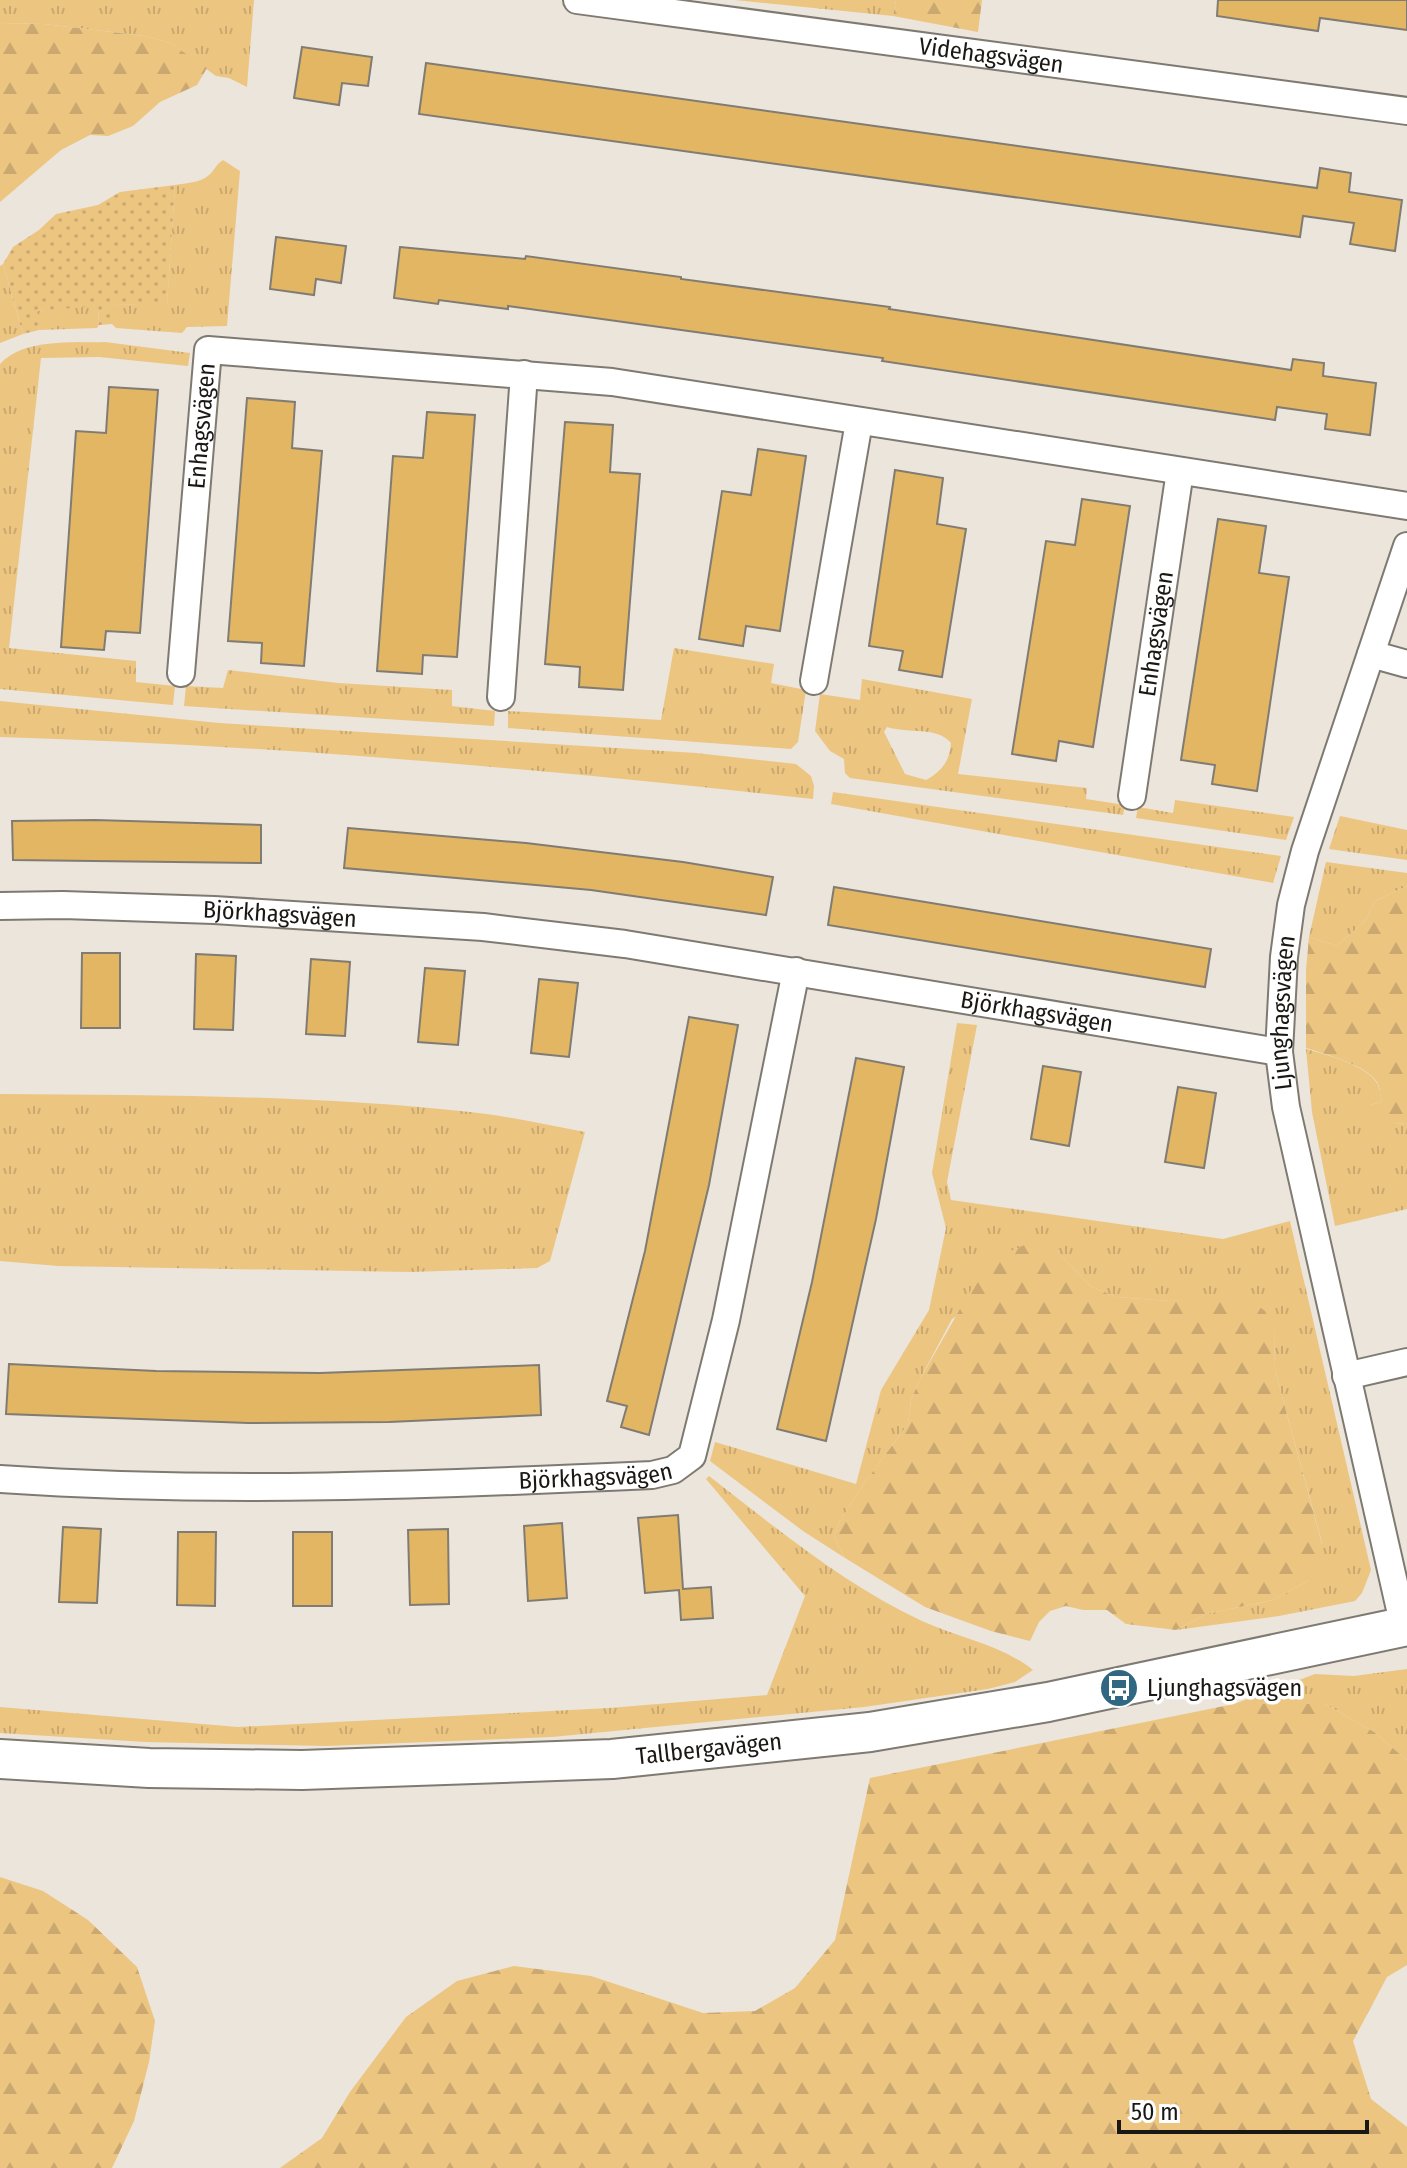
<svg xmlns="http://www.w3.org/2000/svg" width="1407" height="2168" font-family="'Fira Sans Condensed',sans-serif">
	<style>
		.grass { fill: url(#grass-tufts); fill-rule: evenodd }
		.forest { fill: url(#forest-firs) }
		.park { fill: url(#park-dots) }
		.building { fill: #e3b663; stroke: #817c73; stroke-width: 2 }
		.lines { fill: none; stroke-linecap: round; stroke-linejoin: round }
		.street-casing { stroke: #7f7a71; stroke-width: 30 }
		.secondary-casing { stroke: #7f7a71; stroke-width: 42 }
		.street { stroke: #fff; stroke-width: 26 }
		.secondary { stroke: #fff; stroke-width: 38 }
		.labels { text-anchor: middle; dominant-baseline: central; stroke-width: 7; stroke-linejoin: round; paint-order: stroke }
		.street-label { font-size: 24px; fill: #1a1814; stroke: #fff }
		.poi-label { font-size: 24px; fill: #1a1814; stroke: #fff; text-anchor: start }
	</style>
	<defs>
		<pattern id="grass-tufts" width="24" height="20" patternUnits="userSpaceOnUse" patternTransform="scale(2)"><rect width="24" height="20" fill="#ecc581"/><path d="M3 7l-1-3M5 7V3M7 7l1-3M15 17l-1-3M17 17v-4M19 17l1-3" fill="none" stroke="#caa86f"/></pattern>
		<pattern id="forest-firs" width="22" height="20" patternUnits="userSpaceOnUse" patternTransform="scale(2)"><rect width="22" height="20" fill="#ecc581"/><path d="M5 1l3.5 6h-7zM16 11l3.5 6h-7z" fill="#caa86f"/></pattern>
		<pattern id="park-dots" width="8" height="8" patternUnits="userSpaceOnUse" patternTransform="scale(2)"><rect width="8" height="8" fill="#ecc581"/><path d="M2 2h.1M6 6h.1" fill="none" stroke="#caa86f" stroke-width="1.8" stroke-linecap="round"/></pattern>
	</defs>
	<rect width="100%" height="100%" fill="#ebe5db"/>
	<path class="grass" d="M0,0H254L247,87L229,78L216,76L170,43L145,36L44,24L0,23Z
		M735,0H896L893,16Z
		M223,160L240,171L227,326L187,327L182,333L116,328L112,324V304L167,305L175,185C186,183 200,183 209,175C215,170 215,165 223,160Z
		M3,264L23,334L0,343V266Z
		M98,305L99,325L97,328L39,330L35,311Z
		M105,342L190,353L188,366L99,357L41,358L9,648L136,661V682L175,686L173,705L0,689V364C23,338 73,343 105,342Z
		M674,648L774,664L771,683L806,690L798,742L791,749L508,728V711L661,720Z
		M228,670L338,683L452,690V706L495,711L494,726L184,706L186,686L223,688Z
		M862,679L972,699L958,774L1087,788L1086,799L1125,805L1123,815L850,778L845,773L844,759L830,751L815,731L820,694L860,700ZM887,727C909,734 937,726 951,743C950,761 941,772 926,780L905,774L884,732Z
		M0,701L219,723L696,753L796,764L811,776L814,786L813,799C542,769 272,745 0,737Z
		M833,792L1281,856L1273,883L831,804Z
		M1175,800L1294,817L1286,840L1136,818L1138,807L1173,813Z
		M1340,816L1407,830V860L1329,849Z
		M1326,862L1407,873V886L1375,901L1365,921L1337,946L1309,937Z
		M957,1023L977,1025L947,1182L951,1200L1223,1239L1290,1221L1371,1570L1362,1593L1355,1601L1279,1616L1176,1630L1206,1614L1273,1600L1308,1581L1322,1543L1275,1370L1274,1329L1199,1300L1169,1301L1116,1297L1090,1286L1057,1251L952,1319L919,1381L911,1400L908,1424L860,1489L839,1523L834,1537L845,1558L803,1531L710,1461L715,1442L856,1484L881,1390L929,1310L946,1228L932,1173Z
		M1306,1049C1325,1054 1366,1065 1377,1083C1380,1088 1381,1097 1382,1102L1369,1105L1394,1123L1407,1124V1209L1335,1226L1312,1112Z
		M0,1094C157,1095 314,1095 470,1112C509,1116 547,1125 585,1132L550,1261L537,1268L410,1272L58,1266L0,1261Z
		M709,1476C775,1527 846,1586 922,1621C959,1638 1000,1644 1033,1670L1015,1682L988,1689L864,1707L552,1737L326,1746L145,1742L0,1733V1707L238,1727L609,1708L767,1695L805,1596L706,1479Z
		M1407,1669V1760L1374,1732L1325,1704H1234L1315,1674L1354,1676Z"/>
	<path class="forest" d="M896,0H982L978,32L893,16Z
		M0,23L44,24L145,36L170,43L207,68L197,85L160,102L133,126L108,136L90,135L61,150L0,202Z
		M1407,886V1124L1394,1123L1371,1114L1369,1105L1382,1102C1381,1097 1380,1087 1377,1082C1366,1065 1325,1054 1306,1048V970L1309,937L1337,946L1365,921L1375,901Z
		M1031,1242L1057,1251L1090,1286L1116,1297L1169,1301L1245,1296L1265,1311L1274,1329L1275,1370L1322,1544L1319,1561L1308,1581L1273,1600L1206,1614L1176,1630L1126,1624L1107,1610H1083L1066,1606L1050,1611L1039,1622L1030,1641L991,1631L925,1607L845,1558L834,1537L839,1523L860,1489L908,1424L911,1400L919,1381L981,1272L1011,1251Z
		M1234,1704H1325L1374,1732L1407,1760V1965L1387,1977L1353,2041L1371,2099L1407,2127V2168H280L322,2138L350,2092L406,2017L457,1981L514,1966L591,1976L703,2013L755,2011L795,1988L835,1940L870,1778Z
		M0,1877L43,1891L88,1920L137,1967L155,2021L149,2062L134,2121L112,2168H0Z"/>
	<path class="park" d="M175,185L167,306L112,304V324L99,325L98,306L36,311L39,330L23,334L3,264L13,247L39,230L56,214L98,205L120,192Z"/>
	<path class="building" d="M1218,0H1407V30L1320,18L1318,31L1217,16Z
		M302,47L372,57L368,86L342,83L339,105L294,98Z
		M426,63L1317,188L1320,168L1351,173L1349,192L1402,200L1395,251L1350,244L1354,223L1303,216L1300,237L419,114Z
		M276,237L346,246L341,283L316,279L314,295L270,289Z
		M400,247L525,259L526,256L681,277V279L890,307L889,309L1291,370L1293,359L1324,363L1323,376L1376,383L1370,435L1325,429L1327,414L1277,407L1275,420L882,361L883,358L674,329L508,306V309L439,300L438,304L394,298Z
		M109,387L158,390L140,633L106,631L104,650L61,647L76,431L106,433Z
		M247,398L295,402L292,448L322,451L304,666L261,663L262,643L228,641Z
		M427,412L475,415L457,657L423,655L422,674L377,671L393,456L423,458Z
		M565,422L613,425L610,472L640,474L623,690L579,687L580,667L545,664Z
		M758,449L806,456L780,631L746,626L743,646L699,639L722,491L751,495Z
		M895,470L943,478L937,524L966,529L942,677L899,670L903,651L869,646Z
		M1082,499L1130,506L1093,747L1059,741L1056,761L1012,754L1046,541L1075,545Z
		M1218,519L1266,526L1259,573L1289,577L1257,791L1212,784L1215,765L1181,760Z
		M95,820L261,825V863L13,860L12,821Z
		M348,828L526,843L683,862L773,877L766,915L591,890L344,868Z
		M834,887L1211,949L1205,987L828,925Z
		M82,953H120V1028H81Z
		M196,954L236,956L233,1030L194,1029Z
		M311,959L350,962L345,1036L306,1034Z
		M425,968L465,971L458,1045L418,1042Z
		M539,979L578,983L569,1057L531,1053Z
		M689,1017L738,1025L709,1185L649,1435L621,1427L627,1406L607,1401L645,1251Z
		M856,1058L904,1067L876,1219L826,1441L777,1429L812,1282Z
		M1043,1066L1081,1072L1069,1146L1031,1139Z
		M1178,1087L1216,1093L1204,1168L1165,1162Z
		M9,1364L156,1371L320,1373L539,1365L541,1415L389,1422L248,1423L6,1414Z
		M678,1515L683,1589L711,1587L713,1618L681,1620L679,1590L645,1593L638,1518Z
		M562,1523L567,1598L528,1601L524,1526Z
		M63,1527L101,1529L97,1603L59,1602Z
		M448,1529L449,1604L410,1605L408,1530Z
		M178,1532H216L215,1606L177,1605Z
		M293,1532H332V1606H293Z"/>
	<g class="lines">
		<g class="street-casing">
			<g id="street">
				<path id="s1" d="M577,0L1407,111"/>
				<path d="M1371,654L1407,664"/>
				<path id="s2" d="M181,673L208,350L612,382L1407,506"/>
				<path d="M814,681L859,422"/>
				<path d="M501,697L524,374"/>
				<path id="s3" d="M1132,796L1180,471"/>
				<path id="s4" d="M0,906L63,905L214,910L483,927L625,944L1279,1052"/>
				<path d="M1346,1376L1407,1362"/>
				<path id="s5" d="M0,1479C217,1494 435,1485 652,1475L673,1470L692,1456L726,1320L796,971"/>
				<path id="s6" d="M1404,1627L1286,1107L1279,1052L1284,957L1291,905L1305,851L1407,546"/>
			</g>
		</g>
		<g class="secondary-casing">
			<g id="secondary">
				<path id="s7" d="M0,1759L149,1768L302,1770L612,1759L870,1732L1048,1702L1407,1626"/>
			</g>
		</g>
		<use href="#street" class="street"/>
		<use href="#secondary" class="secondary"/>
	</g>
	<defs>
		<g id="bus-disc" transform="scale(2)"><circle r="9.5" fill="#306882" stroke="#fff"/><path d="M-5-6H5V4H4V6H2V4H-2V6H-4V4H-5ZM-3.5-4V0h7V-4ZM-3.5 1.2v1.5H-2V1.2ZM2 1.2v1.5H3.5V1.2Z" fill="#fff"/></g>
	</defs>
	<g fill-rule="evenodd">
		<use href="#bus-disc" x="1119" y="1688"/>
	</g>
	<g class="labels">
		<g class="street-label">
			<text stroke="none"><textPath href="#s1" startOffset="418">Videhagsvägen</textPath></text>
			<text stroke="none"><textPath href="#s2" startOffset="248">Enhagsvägen</textPath></text>
			<text stroke="none"><textPath href="#s3" startOffset="164">Enhagsvägen</textPath></text>
			<text stroke="none"><textPath href="#s4" startOffset="280">Björkhagsvägen</textPath></text>
			<text stroke="none"><textPath href="#s4" startOffset="1044">Björkhagsvägen</textPath></text>
			<text stroke="none"><textPath href="#s6" startOffset="628">Ljunghagsvägen</textPath></text>
			<text stroke="none"><textPath href="#s5" startOffset="596">Björkhagsvägen</textPath></text>
			<text stroke="none"><textPath href="#s7" startOffset="710">Tallbergavägen</textPath></text>
		</g>
		<g class="poi-label">
			<text x="1147" y="1688">Ljunghagsvägen</text>
		</g>
	</g>
	<path d="M1119 2120v12h248v-12" fill="none" stroke="#1a1814" stroke-width="4"/>
	<text x="1131" y="2120" font-size="24" fill="#1a1814" stroke="#ffffff" stroke-width="6" paint-order="stroke">50 m</text>
</svg>
